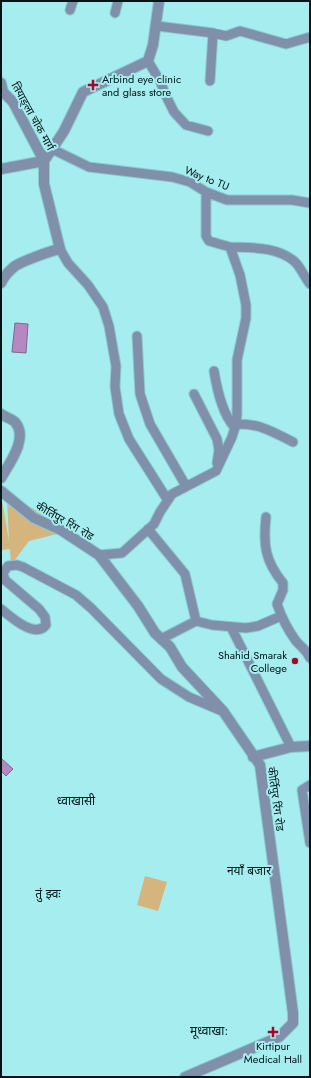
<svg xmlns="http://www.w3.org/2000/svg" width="311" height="1078" font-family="Jost,'Noto Sans Devanagari',sans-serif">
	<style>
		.green { fill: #d6b47d }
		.water { fill: #b588c1; stroke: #7f668e }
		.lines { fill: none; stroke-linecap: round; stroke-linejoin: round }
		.minor-casing { stroke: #8bcacd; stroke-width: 11 }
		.tertiary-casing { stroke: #8bcacd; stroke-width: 12 }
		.minor { stroke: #8090aa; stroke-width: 9 }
		.tertiary { stroke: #8090aa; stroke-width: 10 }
		.poi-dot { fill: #a3052b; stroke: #a6edf0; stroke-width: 1.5 }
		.labels { text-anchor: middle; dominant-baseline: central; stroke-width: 4; stroke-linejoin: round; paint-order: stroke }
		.poi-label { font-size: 11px; fill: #001517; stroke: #a6edf0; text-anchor: start }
		.street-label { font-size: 11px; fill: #001517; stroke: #a6edf0 }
		.neighbourhood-label { font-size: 12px; fill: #001517; stroke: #a6edf0 }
	</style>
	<rect width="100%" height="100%" fill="#a6edf0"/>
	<path class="green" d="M1,487L7,491L2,500L9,541L7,499L11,495L69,531L29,541L11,565L10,549L1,550Z
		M145,876L167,882L158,911L137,905Z"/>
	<path class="water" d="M15,323L28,324L26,353L12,352Z
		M1,759H2L13,769L6,776L1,771Z"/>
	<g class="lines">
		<g class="minor-casing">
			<path id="minor" d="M70,10L73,1
				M115,13L118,1
				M157,26L213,33L226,36L240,31L286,44L310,37
				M148,61L160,81L166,96L174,112L186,125L208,131
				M210,81L213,33
				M52,149L89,167L172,177L190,182L206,192L227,200H292L310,203
				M230,247C251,248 276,246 294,261C301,267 304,277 310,284
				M60,249L68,263L88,285L103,307L109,326L116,366L115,387L119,414L129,439L167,499
				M137,336L140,394L150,424L186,486
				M214,371C217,389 222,414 235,428
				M194,394L217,439L219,450L217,463
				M236,424C259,423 273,432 293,442
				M266,517C263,545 265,561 283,583V590L277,604C281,616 288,630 296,641C302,648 306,649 310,658
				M148,529L185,574L196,621
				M99,555L122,553L154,524L160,512L172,494L216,471L232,437L236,424L237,414V360L246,318V305L240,275L230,247L209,241L206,236V192
				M1,609C11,617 35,639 46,625L45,617L39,609L5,580L3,573L8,566L17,565L23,567L76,595L91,608L161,679L189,697L222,711
				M231,627L291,747
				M161,639L196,621L212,625L246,628L258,626L281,616
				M310,785L302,790L310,843"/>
		</g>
		<g class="tertiary-casing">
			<path id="tertiary" d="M1,83L3,92L13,102L44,161V184L60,249C50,251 23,261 15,266C10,270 4,276 1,283
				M1,169L44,161L64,131L83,92L148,61L153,45L159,1
				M1,414C5,417 12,419 15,422C29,438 9,464 1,478
				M1,491L34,518L61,530L99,555L138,606L155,633L170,647L182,667L223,711L260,765L293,1013V1023L279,1037L185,1077
				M253,757L291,747L310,746"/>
		</g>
		<use href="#minor" class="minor"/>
		<use href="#tertiary" class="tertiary"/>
	</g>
	<g class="poi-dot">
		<path d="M91 79h4v4h4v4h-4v4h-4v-4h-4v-4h4z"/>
		<circle cx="295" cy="661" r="4"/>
		<path d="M271 1026h4v4h4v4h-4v4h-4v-4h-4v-4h4z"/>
	</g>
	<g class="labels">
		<g class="poi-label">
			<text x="102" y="79">Arbind eye clinic<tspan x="102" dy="13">and glass store</tspan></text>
			<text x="287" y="655" text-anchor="end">Shahid Smarak<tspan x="287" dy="13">College</tspan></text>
			<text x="273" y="1046" text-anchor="middle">Kirtipur<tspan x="273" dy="13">Medical Hall</tspan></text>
		</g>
		<g class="street-label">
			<text transform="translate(33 116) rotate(61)">तियाङ्ला चोक मार्ग</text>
			<text transform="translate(207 178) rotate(22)">Way to TU</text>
			<text transform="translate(65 521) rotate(30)">कीर्तिपुर रिंग रोड</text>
			<text transform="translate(276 799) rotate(82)">कीर्तिपुर रिंग रोड</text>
		</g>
		<g class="neighbourhood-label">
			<text x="76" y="801">ध्वाखासी</text>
			<text x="249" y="871">नयाँ बजार</text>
			<text x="48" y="894">तुं झ्वः</text>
			<text x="209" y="1031">मूध्वाखा:</text>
		</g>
	</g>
	<rect width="311" height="1078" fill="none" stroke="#001517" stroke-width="4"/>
</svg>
